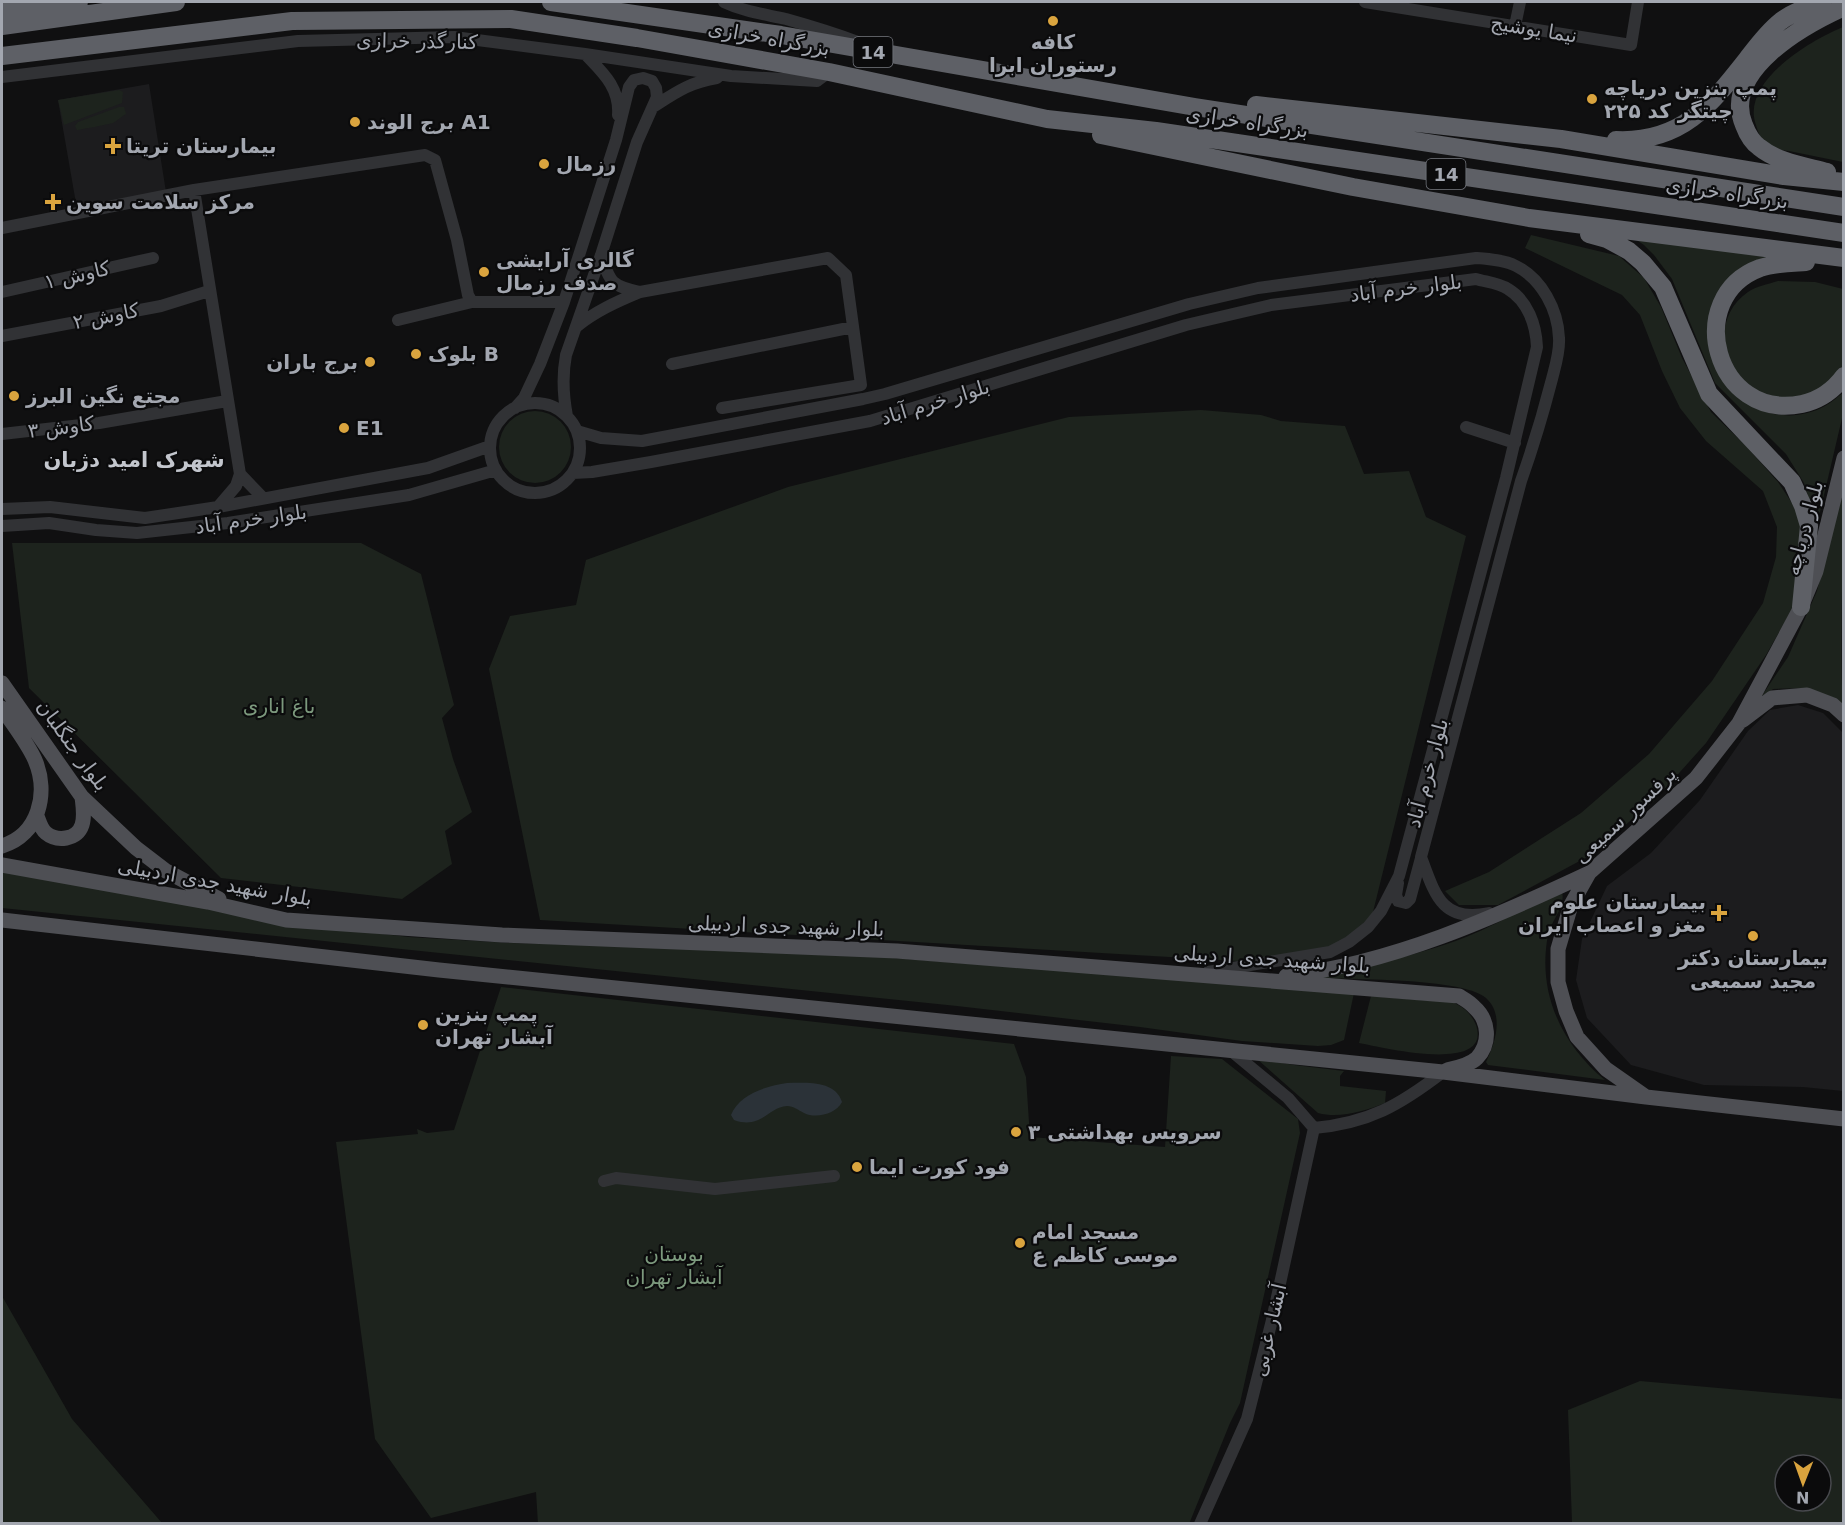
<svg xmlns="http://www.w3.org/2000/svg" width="1845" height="1525" font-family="'DejaVu Sans','Noto Sans Arabic',sans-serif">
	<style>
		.built { fill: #1c1c1e }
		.green { fill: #1d231d; fill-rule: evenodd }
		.water { fill: #2b3238 }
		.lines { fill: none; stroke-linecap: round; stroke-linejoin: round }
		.minor { stroke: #313235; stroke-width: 12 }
		.major { stroke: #4e4f54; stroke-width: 15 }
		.highway { stroke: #5e6066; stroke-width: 18 }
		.poi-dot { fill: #daa43e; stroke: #0b0b0c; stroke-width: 2 }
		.labels { text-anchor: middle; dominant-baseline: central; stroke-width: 4.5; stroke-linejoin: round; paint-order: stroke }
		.shield { fill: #0b0b0c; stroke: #75787f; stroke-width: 1.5 }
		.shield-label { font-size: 18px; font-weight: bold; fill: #a3a7b0 }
		.street-label { font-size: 20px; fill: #a3a7b0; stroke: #0b0b0c }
		.poi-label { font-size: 20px; font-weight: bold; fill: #a3a7b0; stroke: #0b0b0c; text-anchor: start }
		.park-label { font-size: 20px; fill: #7c997d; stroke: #0b0b0c }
		.neighbourhood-label { font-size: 21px; font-weight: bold; fill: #c3c6cd; stroke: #0b0b0c }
	</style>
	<rect width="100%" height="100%" fill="#101011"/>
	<path class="built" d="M149,84L166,192L77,209L58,100Z
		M1798,705L1823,713L1843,733V1091L1803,1087L1704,1085L1631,1065L1587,1018L1576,980L1582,939L1607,886L1651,853L1700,800L1748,731L1770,710Z"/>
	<path class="green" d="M1843,27V162C1825,158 1807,155 1789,151C1784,150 1776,150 1771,147C1763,144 1758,133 1756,125C1740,82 1811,40 1843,27Z
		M119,90L123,92L122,103L64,125L58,100Z
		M119,107H124L126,114C122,116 117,121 113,123C110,124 79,130 77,130L75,126L78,122Z
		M1623,231L1805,258L1741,273L1710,350C1713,359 1715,369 1720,376C1742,411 1787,427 1825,406C1831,403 1837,397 1843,393V414L1817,525L1804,483L1786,454L1715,383L1672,279L1654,255L1644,245Z
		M1531,235L1619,256L1644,278L1661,307L1682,358L1711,412L1746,446L1778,482L1802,518L1795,604L1766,655L1706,743L1654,801L1587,857L1498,905H1459L1445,891L1489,872L1581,813L1649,754L1712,681L1763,603L1776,557L1777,527L1763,491L1706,441L1680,408L1662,371L1640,315L1622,295L1525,248Z
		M1778,281L1815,282L1843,289V366C1828,396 1789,405 1760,392C1755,389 1748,387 1744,383C1718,357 1716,314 1748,292C1756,286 1769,284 1778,281Z
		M1201,410L1261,415L1281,421L1345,426L1364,474L1409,471L1426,517L1466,536L1371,920L1337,947L1273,963L540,920L489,669L510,616L576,605L586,560L788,487L1069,417Z
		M499 447a36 36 0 1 1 72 0a36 36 0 1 1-72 0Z
		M1843,487C1844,562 1839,636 1843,711L1803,688L1773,689L1757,703L1788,657L1817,591Z
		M12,543H361L421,574L454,705L442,718L453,759L472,812L445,831L452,864L402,899L221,878L29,688Z
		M2,870L278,922L409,937L512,943L801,951L1354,993L1344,1040L1331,1045L1318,1046L1242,1041L1140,1027L957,1006L2,908Z
		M1562,892C1566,907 1551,920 1548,935C1537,992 1561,1044 1605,1080L1488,1065L1486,1062C1496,1042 1504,1014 1486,998C1462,976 1323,979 1285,978C1347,969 1407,960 1466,937C1499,924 1529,904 1562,892Z
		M501,987L1014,1044L1026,1077L1030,1137L1165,1147L1171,1056L1222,1059L1298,1119L1300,1133L1240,1403L1230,1423L1189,1524H538L536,1492L431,1518L375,1439L336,1142L418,1134L417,1129L427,1133L454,1130Z
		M1371,996C1391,998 1411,999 1431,1001C1438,1001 1447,1000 1454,1003C1464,1007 1472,1015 1476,1025C1493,1075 1380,1047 1359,1043Z
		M1257,1059L1294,1065L1344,1071L1340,1076V1086L1386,1091L1385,1103C1365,1111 1339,1119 1318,1113Z
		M2,1296L72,1419L162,1523H2Z
		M1640,1381L1843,1399V1523H1572L1568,1410ZM1785,1465H1821V1501H1785Z"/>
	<path class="water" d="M787,1083C806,1083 835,1080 842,1102C836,1114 816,1119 804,1113C798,1110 794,1106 787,1106C768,1107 761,1130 734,1120L731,1115C739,1094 767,1086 787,1083Z"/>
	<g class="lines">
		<path class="minor" d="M724,2C745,12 764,14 786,19C811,26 834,33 858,42
			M1365,2L1631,45L1638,2
			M1515,26L1520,2
			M585,54C602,72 620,87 618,115
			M2,77L298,41L454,37L585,54L731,76L817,81L829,72
			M653,107C675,93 690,82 717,78
			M194,190L240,474L236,486L218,507
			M2,228L194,190L425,155L435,160L457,240L468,295L472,302
			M2,292L153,258
			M640,292L828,258L846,275L861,385L722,408
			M398,320L472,302H564
			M576,327C596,311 616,302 640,292C612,286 610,283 601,255
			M2,336L161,306L209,291
			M672,364L853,327
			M490 448a45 45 0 1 1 90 0a45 45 0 1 1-90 0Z
			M515,408L524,398L540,364L564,302L616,140L629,87L634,80L643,78L652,81L656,88L657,97L637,142L601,255L566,355C562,376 563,395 567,416
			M1466,427L1515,443
			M577,431L601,438L642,441L863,399L885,394L1189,304L1258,288L1476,258C1489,259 1504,260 1516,266C1542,279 1558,310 1559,338C1560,352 1555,367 1552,379C1543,414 1533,447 1521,481L1421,857C1435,895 1442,923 1489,913
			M2,434L99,423L227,401
			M573,473L592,472L651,462L870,421L1186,325L1271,305L1476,279C1486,282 1499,283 1508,289C1528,301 1536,325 1537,347L1506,478L1399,876L1381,911L1368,927L1349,942L1330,952L1208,972
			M240,474L263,498
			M2,509L50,507L145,518L218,507L428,468L490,446
			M2,526L49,523L96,530L137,533L228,523L409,495L496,470
			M1398,883L1396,895L1398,901L1406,903L1410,899L1421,858
			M1230,1050L1288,1098L1314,1128
			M1314,1128C1369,1123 1400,1105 1443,1072
			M604,1181L616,1178L715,1189L834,1176
			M1200,1524L1247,1419L1272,1320L1314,1128"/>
		<path class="major" d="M1844,458L1816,571L1801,607L1739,723L1696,778L1589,873L1571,905L1558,949V982L1566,1011L1577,1037L1606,1069L1646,1097L1844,1119
			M2,683L82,797L136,848L166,871L219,899
			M2,708C13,725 27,742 35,760C49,793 39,835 2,846
			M1743,720L1772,698L1807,695L1833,705L1844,715
			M37,816C39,821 41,829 46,833C57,842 77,840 82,825C85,816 83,806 82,797
			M2,865L208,902L286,920L502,935L897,951L1459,996C1464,999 1470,1002 1474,1007C1489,1020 1491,1043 1477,1058C1470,1065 1456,1068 1447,1070
			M2,920L439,970L1443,1072L1646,1097
			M1286,976C1393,963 1493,918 1589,873"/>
		<path class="highway" d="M551,2L781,35L1195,107L1844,207
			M2,9L79,2
			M2,26L176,2
			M2,56L292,21L511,19L637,38L829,72L1047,119L1156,131L1844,233
			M1256,105L1561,139L1784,176L1844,182
			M1101,135L1353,187L1529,218L1844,258
			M1616,140C1681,143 1710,106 1747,59C1757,46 1767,32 1781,21C1793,12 1808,7 1822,2
			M1827,172C1805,166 1777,162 1759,147C1752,142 1747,133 1744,125C1721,71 1804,25 1844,7
			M1589,234L1607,239L1629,251L1643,263L1663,287L1709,394L1792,482L1803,506L1809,526L1801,607
			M1806,262C1791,263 1775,263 1760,268C1682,297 1715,422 1802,404C1820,400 1833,391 1844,376"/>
	</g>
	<g class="poi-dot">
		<circle cx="1053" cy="21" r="6"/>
		<circle cx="1592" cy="99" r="6"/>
		<circle cx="355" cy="122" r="6"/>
		<path d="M110 137h6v6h6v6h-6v6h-6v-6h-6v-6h6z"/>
		<circle cx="544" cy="164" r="6"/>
		<path d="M50 193h6v6h6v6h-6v6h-6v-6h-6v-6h6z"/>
		<circle cx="484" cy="272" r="6"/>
		<circle cx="416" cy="354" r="6"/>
		<circle cx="370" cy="362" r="6"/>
		<circle cx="14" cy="396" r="6"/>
		<circle cx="344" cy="428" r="6"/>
		<path d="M1716 904h6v6h6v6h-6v6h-6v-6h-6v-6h6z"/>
		<circle cx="1753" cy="936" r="6"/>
		<circle cx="423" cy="1025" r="6"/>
		<circle cx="1016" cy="1132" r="6"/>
		<circle cx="857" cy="1167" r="6"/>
		<circle cx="1020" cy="1243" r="6"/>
	</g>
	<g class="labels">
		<g class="shield">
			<rect x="853.5" y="37" width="39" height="30" rx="4.5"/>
			<rect x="1426.5" y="159" width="39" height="30" rx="4.5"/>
		</g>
		<g class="shield-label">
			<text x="873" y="52">14</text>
			<text x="1446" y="174">14</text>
		</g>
		<g class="street-label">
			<text transform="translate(1534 29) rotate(9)">نیما یوشیج</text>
			<text transform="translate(769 38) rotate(10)">بزرگراه خرازی</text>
			<text transform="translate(417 41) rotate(1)">کنارگذر خرازی</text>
			<text transform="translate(1247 122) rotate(8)">بزرگراه خرازی</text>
			<text transform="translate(1727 193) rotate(8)">بزرگراه خرازی</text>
			<text transform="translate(77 275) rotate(-13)">کاوش ۱</text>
			<text transform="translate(1406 288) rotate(-7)">بلوار خرم آباد</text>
			<text transform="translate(106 316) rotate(-11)">کاوش ۲</text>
			<text transform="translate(935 402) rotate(-17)">بلوار خرم آباد</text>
			<text transform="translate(61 427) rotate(-7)">کاوش ۳</text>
			<text transform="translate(251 519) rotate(-8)">بلوار خرم آباد</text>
			<text transform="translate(1804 528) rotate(-75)">بلوار دریاچه</text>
			<text transform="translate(73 745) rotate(54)">بلوار جنگلبان</text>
			<text transform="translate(1427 773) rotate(-75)">بلوار خرم آباد</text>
			<text transform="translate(1625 815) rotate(-43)">پرفسور سمیعی</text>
			<text transform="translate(215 882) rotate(10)">بلوار شهید جدی اردبیلی</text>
			<text transform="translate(786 926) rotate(2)">بلوار شهید جدی اردبیلی</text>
			<text transform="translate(1272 959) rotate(4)">بلوار شهید جدی اردبیلی</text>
			<text transform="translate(1269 1330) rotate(-77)">آبشار غربی</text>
		</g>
		<g class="poi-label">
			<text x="1053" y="42" text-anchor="middle">کافه<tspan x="1053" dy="23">رستوران ابرا</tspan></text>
			<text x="1604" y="88">پمپ بنزین دریاچه<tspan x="1604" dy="23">چیتگر کد ۲۲۵</tspan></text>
			<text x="367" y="122">برج الوند A1</text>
			<text x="126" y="146">بیمارستان تریتا</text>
			<text x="556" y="164">رزمال</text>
			<text x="66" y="202">مرکز سلامت سوین</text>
			<text x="496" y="260">گالری آرایشی<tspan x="496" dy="23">صدف رزمال</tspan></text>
			<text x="428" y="354">بلوک B</text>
			<text x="358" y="362" text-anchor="end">برج باران</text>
			<text x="26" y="396">مجتع نگین البرز</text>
			<text x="356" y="428">E1</text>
			<text x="1706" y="902" text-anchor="end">بیمارستان علوم<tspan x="1706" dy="23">مغز و اعصاب ایران</tspan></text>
			<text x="1753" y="958" text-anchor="middle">بیمارستان دکتر<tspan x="1753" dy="23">مجید سمیعی</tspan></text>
			<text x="435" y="1014">پمپ بنزین<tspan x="435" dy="23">آبشار تهران</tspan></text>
			<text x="1028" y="1132">سرویس بهداشتی ۳</text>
			<text x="869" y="1167">فود کورت ایما</text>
			<text x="1032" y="1232">مسجد امام<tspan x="1032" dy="23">موسی کاظم ع</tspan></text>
		</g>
		<g class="park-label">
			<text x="279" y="706">باغ اناری</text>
			<text x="674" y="1254">بوستان<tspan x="674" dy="23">آبشار تهران</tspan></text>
		</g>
		<g class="neighbourhood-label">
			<text x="134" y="460">شهرک امید دژبان</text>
		</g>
	</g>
	<rect width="1845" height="1525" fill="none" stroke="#a3a7b0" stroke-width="6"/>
	<g transform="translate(1803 1483) rotate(181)"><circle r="28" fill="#0b0b0c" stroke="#48494e" stroke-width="1.5"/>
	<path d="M0-4.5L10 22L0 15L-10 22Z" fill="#daa43e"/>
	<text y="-9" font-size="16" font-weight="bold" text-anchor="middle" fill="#a3a7b0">N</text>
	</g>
</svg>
